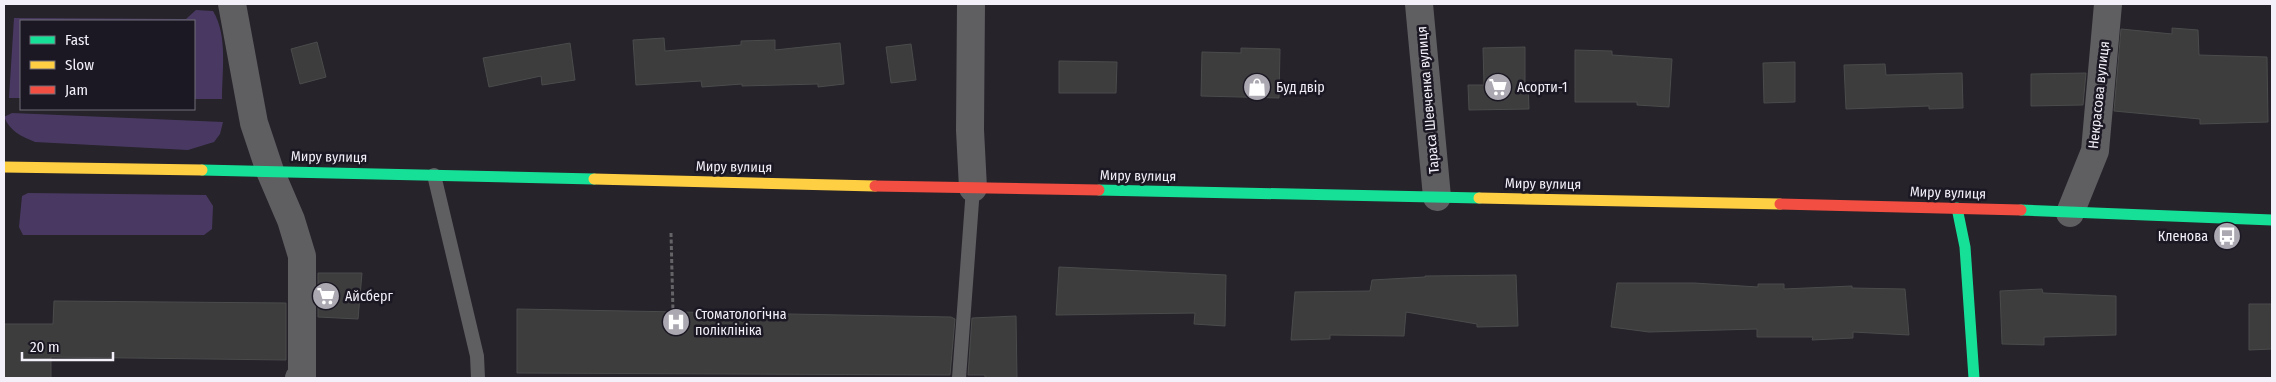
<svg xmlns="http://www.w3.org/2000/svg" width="2276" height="382" font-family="'Fira Sans Condensed',sans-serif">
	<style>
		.green { fill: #493962 }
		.building { fill: #3d3d3e; stroke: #4a4b4b }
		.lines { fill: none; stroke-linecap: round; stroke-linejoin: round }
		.path { stroke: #646366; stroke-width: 3; stroke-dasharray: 4 2.5; stroke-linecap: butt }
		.lane { stroke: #5f5e61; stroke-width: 14 }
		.street { stroke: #5f5e61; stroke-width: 28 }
		.fast { stroke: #16e098; stroke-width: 11 }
		.slow { stroke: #ffcf43; stroke-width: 11 }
		.jam { stroke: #f24e42; stroke-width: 11 }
		.labels { text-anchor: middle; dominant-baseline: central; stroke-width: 5; stroke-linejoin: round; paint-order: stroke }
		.poi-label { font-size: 14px; fill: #f3f0f9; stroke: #1b1723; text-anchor: start }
		.street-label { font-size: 14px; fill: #f3f0f9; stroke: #1b1723 }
	</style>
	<rect width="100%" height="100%" fill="#26232a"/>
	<path class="green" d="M196,10L213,11C228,36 222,71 222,99H194V21H21V98H9L14,18L186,19Z
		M12,113L223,122L220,134L214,142L188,150L35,142C21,136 11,132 4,117Z
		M28,193L206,195L213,206L212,229L204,235H23L19,227L22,196Z"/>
	<path class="building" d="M2172,28L2198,30L2199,55L2267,57L2268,122L2200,124V119L2114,111L2121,29L2172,34Z
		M664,38L665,51L741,45V41L775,40V50L840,43L844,84L818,87V84L742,86V84L702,87L701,81L636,85L633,40Z
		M317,42L326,77L300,84L291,49Z
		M570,43L575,80L542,85L541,76L489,87L483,58Z
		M911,44L916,80L891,83L886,47Z
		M1525,47V84H1528L1529,109L1469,110L1468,85H1484L1483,48Z
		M1241,48L1280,49L1279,98L1201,96L1202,52L1241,53Z
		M1575,50L1612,51V55L1672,59L1669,107L1637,105V102H1575Z
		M1059,61L1117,62L1116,93H1059Z
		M1795,62V102L1764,103L1763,63Z
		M1885,64L1886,75L1962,73L1963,108L1929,109V106L1846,109L1844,65Z
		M2086,73L2083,105L2031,106V74Z
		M1059,267L1226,275L1225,326L1194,324L1195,313L1056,315Z
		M318,273H362L358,319L318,317Z
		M1516,275L1518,326L1477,327V324L1406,312L1404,336L1330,335V339L1291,340L1295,292L1370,291L1372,280L1425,277V276Z
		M1617,283H1694L1758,287V284H1784V289L1852,286V288L1905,289L1909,335L1853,332V338L1812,340L1813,337H1757V329L1649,332L1611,327Z
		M2042,289L2043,293L2116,296V335L2044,337V345L2002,344L2000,291Z
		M54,301L286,303V360L51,357V378H4V324H53Z
		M2249,304H2272V349L2249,350Z
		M517,309L951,317L955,319L950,375L517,373Z
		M1016,316L1017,378H985V375H968L972,318Z"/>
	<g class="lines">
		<path class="path" d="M671,233L673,312"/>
		<path class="lane" d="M434,175L477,356L478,378
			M959,378L973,188"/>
		<path class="street" d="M232,4L254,123L270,171L291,220L302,256V377L299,378
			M971,4L970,130L973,188
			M1419,4L1437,197
			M2070,213L2095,151L2108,4"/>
		<path class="fast" d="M202,170L594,179
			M1099,190L1479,198
			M1957,208L1965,247L1974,378
			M2021,210L2272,220"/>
		<path class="slow" d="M4,167L202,170
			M594,179L875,186
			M1479,198L1780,204"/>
		<path class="jam" d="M875,186L1099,190
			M1780,204L2021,210"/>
	</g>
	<defs>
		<g id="shop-disc" transform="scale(1.4375)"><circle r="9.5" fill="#aba8b1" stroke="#1b1723"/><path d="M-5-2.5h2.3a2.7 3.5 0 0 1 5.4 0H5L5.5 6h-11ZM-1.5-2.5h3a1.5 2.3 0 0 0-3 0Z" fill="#fff"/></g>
		<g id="supermarket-disc" transform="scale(1.4375)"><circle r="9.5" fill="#aba8b1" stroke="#1b1723"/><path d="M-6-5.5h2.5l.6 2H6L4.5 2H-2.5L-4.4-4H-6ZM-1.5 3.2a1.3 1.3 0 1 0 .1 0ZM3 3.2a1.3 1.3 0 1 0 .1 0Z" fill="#fff"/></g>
		<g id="bus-disc" transform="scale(1.4375)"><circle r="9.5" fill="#aba8b1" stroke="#1b1723"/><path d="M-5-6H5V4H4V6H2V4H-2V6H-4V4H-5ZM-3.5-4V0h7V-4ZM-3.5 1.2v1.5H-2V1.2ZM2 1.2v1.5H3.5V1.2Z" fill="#fff"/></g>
		<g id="hospital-disc" transform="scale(1.4375)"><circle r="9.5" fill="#aba8b1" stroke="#1b1723"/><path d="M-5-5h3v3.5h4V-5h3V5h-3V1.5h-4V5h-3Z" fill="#fff"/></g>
	</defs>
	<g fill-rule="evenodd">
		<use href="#shop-disc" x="1257" y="87"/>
		<use href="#supermarket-disc" x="1498" y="87"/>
		<use href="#bus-disc" x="2227" y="236"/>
		<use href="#supermarket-disc" x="326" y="296"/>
		<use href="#hospital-disc" x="676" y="322"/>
	</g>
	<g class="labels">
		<g class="poi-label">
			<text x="1276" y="87">Буд двір</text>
			<text x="1517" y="87">Асорти-1</text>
			<text x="2208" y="236" text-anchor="end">Кленова</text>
			<text x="345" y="296">Айсберг</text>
			<text x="695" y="314">Стоматологічна<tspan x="695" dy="16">поліклініка</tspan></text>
		</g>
		<g class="street-label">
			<text transform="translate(2099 95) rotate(-84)">Некрасова вулиця</text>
			<text transform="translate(1428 100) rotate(-95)">Тараса Шевченка вулиця</text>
			<text transform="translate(329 157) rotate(1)">Миру вулиця</text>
			<text transform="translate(734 167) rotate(1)">Миру вулиця</text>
			<text transform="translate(1138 176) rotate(1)">Миру вулиця</text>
			<text transform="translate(1543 184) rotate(1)">Миру вулиця</text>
			<text transform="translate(1948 193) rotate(2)">Миру вулиця</text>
		</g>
	</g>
	<rect width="2276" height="382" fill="none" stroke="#f3f0f9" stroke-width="10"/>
	<rect x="20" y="20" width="175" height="90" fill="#1b1723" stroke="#716e79"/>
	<rect x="30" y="36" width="25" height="8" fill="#16e098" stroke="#716e79"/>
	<text x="65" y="45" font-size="15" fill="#f3f0f9">Fast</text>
	<rect x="30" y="61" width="25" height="8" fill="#ffcf43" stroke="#716e79"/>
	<text x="65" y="70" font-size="15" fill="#f3f0f9">Slow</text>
	<rect x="30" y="86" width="25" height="8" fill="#f24e42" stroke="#716e79"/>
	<text x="65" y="95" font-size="15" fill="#f3f0f9">Jam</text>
	<path d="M22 352v8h91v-8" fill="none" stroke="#f3f0f9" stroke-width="2.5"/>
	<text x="30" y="352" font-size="15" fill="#f3f0f9" stroke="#1b1723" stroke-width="4" paint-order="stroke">20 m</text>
</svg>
